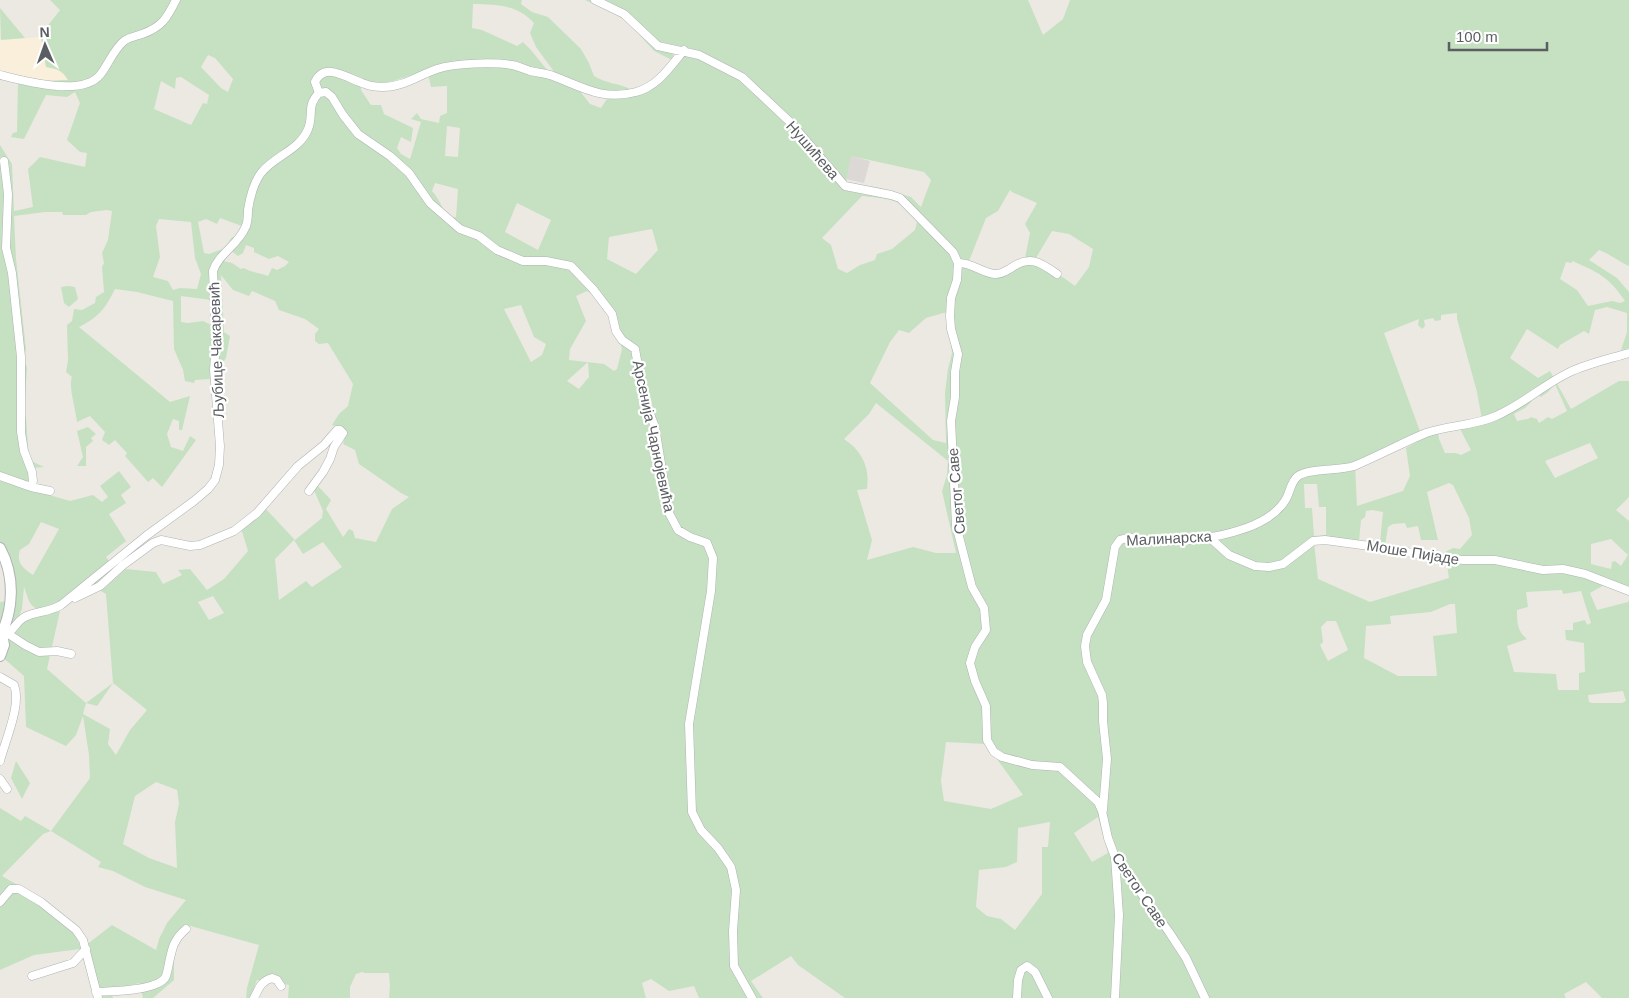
<svg xmlns="http://www.w3.org/2000/svg" width="1629" height="998" font-family="Arial,sans-serif">
	<style>
		.commercial { fill: #faefda }
		.industrial { fill: #dbd8d5 }
		.green { fill: #c5e1c1; fill-rule: evenodd }
		.lines { fill: none; stroke-linecap: round; stroke-linejoin: round }
		.minor-casing { stroke: #b0b3b6; stroke-width: 9 }
		.tertiary-casing { stroke: #b0b3b6; stroke-width: 12 }
		.minor { stroke: #fff; stroke-width: 8 }
		.tertiary { stroke: #fff; stroke-width: 10 }
		.labels { text-anchor: middle; dominant-baseline: central; stroke-width: 4.5; stroke-linejoin: round; paint-order: stroke }
		.street-label { font-size: 15px; fill: #5b5e62; stroke: #fff }
	</style>
	<rect width="100%" height="100%" fill="#ece9e3"/>
	<path class="commercial" d="M41,37L46,67L58,69L64,73L68,80L43,81L0,77V38L1,40Z"/>
	<path class="industrial" d="M851,156L870,161L864,183L846,179Z"/>
	<path class="green" d="M50,0H522L521,4L532,12L548,17L581,49L589,63L594,76C606,84 620,83 632,90L619,91L594,90L555,73L536,47L530,33L534,23C517,4 497,5 473,4L472,28L482,30L517,46L523,42L531,50L548,71L579,90L590,104L601,108L607,99L631,96L646,91L684,52L735,75L737,70L693,49L662,42L674,52L672,60L654,51L628,22L615,14L585,0H1028L1043,35L1063,19L1070,0H1629V266C1618,261 1610,254 1599,250L1589,260L1617,278L1629,292V348L1621,350L1627,332V313L1607,307L1595,310L1589,334L1584,331L1560,345L1558,349L1527,329L1510,358L1538,378L1550,371L1571,409L1619,381H1629V497L1616,510L1629,521V586L1606,584L1590,593L1597,610L1628,602L1629,600V998H1602L1586,982L1564,994L1566,998H845L798,965L791,956L751,981L763,998H699L694,986L669,991L651,979L642,983L646,998H389L390,986L389,973H365L362,972L356,974L350,987V998H288L289,985L257,980L250,998H246L247,988L259,945L187,925L174,955V980L153,998H143L139,983L111,990L113,998H95L80,949L34,955L0,970V808L21,821L25,816L51,831L90,778L89,755L83,716L76,735L66,746L26,727L24,676L0,655V602L8,601L4,548L0,542V145L12,164L14,211L33,207L28,169L40,157L85,167L87,153L80,152L67,140L80,103L75,92L67,97L46,95L24,139L11,137L13,133L17,132L18,82L68,80C62,70 57,69 46,67L41,37H39L60,10ZM208,55L215,58L233,79L228,92L221,88L201,67ZM427,70L431,87L447,86V113L440,116L439,123L421,119L417,113L411,119L421,122L410,159L401,154L397,148L401,137L411,142L413,128L384,114L381,105H371L361,90L362,82H390ZM181,77L209,95L207,104L203,103L191,125L154,109L161,81L175,89L176,78ZM447,126L460,128L458,157L445,156ZM851,156L924,172L931,180L921,207L911,197L881,188L846,182ZM435,183L458,189L456,217H449C442,209 440,200 432,191ZM1010,190L1012,192L1037,203L1025,224L1030,233L1025,258C998,274 997,273 969,261L986,218L998,211ZM862,196C877,198 896,198 908,209C911,212 914,218 917,222L915,230L892,249L877,254L875,260L860,265L847,273L838,269L831,245L822,238ZM517,203L551,220L538,250L505,232ZM107,210L112,211L108,240L102,253L104,263L102,267L104,292L96,297L95,303L82,310L74,309L72,321L67,325L68,360L66,372L72,377C68,386 76,410 77,422L90,416L105,432L102,440L109,445L115,440L127,453L125,456L148,482L153,478L162,487L196,440L190,436L183,451L171,447L167,434L173,419L179,421V430H182L190,396L170,402L79,327C99,317 105,309 115,289L137,292L173,301L174,349L183,370L185,381L194,383L195,380L210,379L212,387L218,396L224,389L219,385L220,367L226,358L230,336L224,332L221,275L233,290L249,296L252,291L275,301L279,310L305,319L319,329L315,334V341L319,344L328,343L353,384L348,406L339,414L332,425L342,428L346,434L343,444L355,450L359,464L401,493L409,497L392,509L376,542L355,538L353,531L349,529L343,537L326,509L331,500L317,485L314,490L323,511L322,518L295,540L265,508L241,528L248,551L224,579L207,590L190,569L178,570L182,575L163,584L156,572L115,568L106,557L126,541L109,514L126,503L121,495L131,487L119,471L100,486L108,497L102,502L93,495L70,501L32,490L33,468L44,467L29,460L26,418L24,414L27,367L24,362L26,349L16,259L14,216L45,212H62L63,215H86L91,212ZM220,218L242,226L239,229L238,237H232L228,243V247L209,254L204,253L198,222L206,219L217,224ZM159,219L191,222L195,258L201,274L197,289L180,288L173,290L168,281L153,277L160,257L156,226ZM652,229L658,250L636,274L607,259L609,237ZM1052,231L1069,234L1093,249L1089,267L1075,286L1036,258ZM246,245L254,248V252L269,259L278,256L289,262L285,266L277,270L272,268L268,276C259,273 251,272 244,268L241,269L232,263L223,261L230,250L238,256L243,253ZM1572,261C1598,272 1609,277 1625,301L1620,303L1612,301L1588,306L1577,290L1560,279L1566,262L1572,263ZM587,291L610,305L622,349L617,369L614,371L604,364L569,360L570,349L586,321L576,296ZM181,296L211,300V325L203,321L188,323L181,322ZM521,305L534,337L546,344L542,355L531,362L504,309ZM947,312L952,353L948,369L945,393L946,443L933,440L870,383L890,342L899,330L909,333L926,318ZM1457,313V319L1477,392L1482,420L1460,429L1471,450L1461,455L1456,453H1445L1439,439L1438,432H1435L1406,448L1410,476L1403,491L1357,506L1355,464L1421,434L1384,333L1419,319L1418,325L1422,329L1425,326L1424,320L1433,318L1435,321L1441,320V315ZM588,362L589,377L579,389L567,381ZM1555,384L1567,411L1552,419L1548,417L1539,423L1537,419L1531,417L1528,419L1517,421L1514,414L1525,408L1532,401L1531,398L1538,394L1541,397L1548,392ZM876,403L948,461L947,475L942,491L956,553H936L913,547L867,560L872,540L857,490L867,489C870,467 862,451 844,439L869,414ZM1590,443L1598,458L1555,478L1545,461ZM1449,483L1453,485L1469,518L1472,535L1460,549L1453,548L1443,553L1385,546L1388,527L1393,524L1405,523L1407,528L1418,526L1421,540H1438L1427,492ZM1304,484H1317L1319,507H1326V535L1314,536L1312,508H1305ZM1372,510L1383,512L1380,543L1419,559L1447,564L1449,578L1370,602L1318,579L1314,542L1359,541L1361,520L1365,517L1366,511ZM41,522L59,529L33,575C23,568 16,563 20,550L29,544ZM1611,539L1628,555L1621,566L1615,561L1612,562L1611,569L1591,564V544ZM294,540L303,554L323,542L342,567L312,587L306,581L279,600L275,559ZM82,585H91L106,594L113,683L86,703L47,669L60,611L16,623L22,609L24,587C29,600 28,606 42,611L60,604ZM1562,590L1563,594L1581,591L1591,623L1587,625L1585,620L1573,623V630H1565L1566,640L1584,643L1585,672L1579,673V690H1558L1556,674L1514,672L1507,646L1527,639C1517,631 1517,622 1517,610L1528,607L1526,592ZM213,596L224,613L209,620L198,602ZM1450,604H1455L1457,633L1433,636L1437,676H1398L1364,658L1366,626L1391,624L1390,616L1431,612ZM1327,621H1336L1348,650L1328,661L1320,645L1323,642L1321,627ZM113,683L147,710L130,730L116,755L108,744L110,729L83,714L86,703L97,706ZM1623,691L1626,701L1622,703H1592L1589,702L1588,695ZM946,742L986,744L1023,795L991,809L944,801L941,781ZM156,782L177,790L179,804L175,822L177,868L149,858L123,844L135,796ZM1098,817L1108,853L1092,862L1074,833ZM1050,822L1048,847H1042V894L1015,930L1001,919L987,916L976,907L979,870L1006,867L1017,862L1018,828ZM51,831L101,862L98,867L113,871L145,887L186,900L167,923L159,939L156,950L112,925L81,949L76,936L62,913L35,895L2,876L43,834Z
		M0,8L25,38L1,40Z
		M68,286L75,287L78,299L69,307L64,303L61,287Z
		M88,427L96,434L91,438L93,441L86,447V466H77L83,457L77,431Z
		M16,761L30,783L22,799L11,778Z"/>
	<g class="lines">
		<g class="minor-casing">
			<path id="minor" d="M595,0L624,14L658,46L699,55L742,77L790,122L845,186L891,195L900,198L953,252L958,263C972,262 983,274 996,274C1002,274 1006,271 1011,268C1030,255 1040,262 1057,274
				M0,75C24,81 82,97 100,75C108,65 114,49 124,41C129,37 137,36 142,34C162,27 167,18 176,0
				M319,93L326,92L332,97L343,115L358,134L390,156L409,173L430,203L460,229L479,236L497,250L523,261H546L571,266L593,289L612,314L616,331L622,340L635,349L644,399L655,427L669,513L678,530L690,537L707,543L713,558L711,591L689,724L692,812L701,830L718,848L731,867L736,890L733,931L734,966L752,998
				M319,93L315,82C325,60 350,80 365,84C370,86 378,87 383,87C403,87 419,75 437,69C455,63 494,62 512,65C518,66 524,69 530,71C538,73 546,73 553,76C582,87 603,101 636,92C658,86 670,67 684,50
				M4,161L8,194L6,248L12,273L21,357V432L24,451L32,472L33,481L31,487
				M958,263L957,280L951,298L950,316L951,329L958,354L955,372V397L951,421L956,525L972,587L984,608L986,630L975,647L970,663L975,681L986,706L987,740L994,752L1002,757L1032,765L1060,767L1098,802L1102,811L1108,838L1115,857L1169,932L1186,958L1205,998
				M0,476L31,487L50,491
				M1209,537L1229,555L1255,566L1269,567L1283,564L1313,541L1325,540L1399,550L1428,557L1464,560H1495L1543,570L1563,569L1585,574L1629,591
				M75,598L100,586L123,565L153,543L161,540L190,546L200,545L234,531L257,513L298,466L324,445L337,430H340L343,433L334,447L330,459L323,472L309,491
				M7,633L25,645L39,652L57,651L71,654
				M2,634C14,633 14,624 23,618C34,611 48,613 61,605L146,536L194,501L208,489L215,480L219,465L220,446L214,370L216,342L213,271C219,253 238,245 245,228C248,223 248,216 248,210C250,197 253,184 261,173C274,156 300,150 308,129C314,115 306,106 319,93
				M0,677L14,685C22,704 5,741 0,761
				M0,779L7,789
				M1103,810L1107,759L1103,721V703L1102,695L1087,662L1085,646L1087,635L1106,600L1115,547L1120,540C1135,534 1146,542 1161,541C1187,541 1216,538 1240,530C1257,525 1277,515 1286,499C1290,492 1291,481 1298,476C1309,468 1339,471 1354,466C1378,456 1402,443 1426,433C1449,425 1474,426 1496,416C1522,405 1543,385 1568,373C1586,364 1609,359 1629,353
				M1115,857L1119,915L1115,998
				M0,902L11,889H19L41,902L76,930L83,940L98,998
				M32,976L73,963L86,949
				M96,992C112,991 155,991 165,978C167,975 168,968 169,963C172,948 174,939 186,929
				M254,998C259,988 261,981 272,978L277,980L281,986
				M1017,998L1018,980L1021,970L1027,966L1035,972L1048,998"/>
		</g>
		<g class="tertiary-casing">
			<path id="tertiary" d="M0,548C15,576 14,609 0,637
				M0,656L4,645L2,634"/>
		</g>
		<use href="#minor" class="minor"/>
		<use href="#tertiary" class="tertiary"/>
	</g>
	<g class="labels">
		<g class="street-label">
			<text transform="translate(813 150) rotate(49)">Нушићева</text>
			<text transform="translate(216 350) rotate(-92)">Љубице Чакаревић</text>
			<text transform="translate(654 436) rotate(78)">Арсенија Чарнојевића</text>
			<text transform="translate(956 491) rotate(-95)">Светог Саве</text>
			<text transform="translate(1169 538) rotate(-3)">Малинарска</text>
			<text transform="translate(1413 552) rotate(9)">Моше Пијаде</text>
			<text transform="translate(1140 890) rotate(56)">Светог Саве</text>
		</g>
	</g>
	<g transform="translate(45 45) rotate(358)" stroke="#ffffff" stroke-width="4" paint-order="stroke">
	<path d="M0-4L9 19L0 12L-9 19Z" fill="#5b5e62"/>
	<text y="-8" font-size="14" font-weight="bold" text-anchor="middle" fill="#5b5e62">N</text>
	</g>
	<path d="M1449 42v8h98v-8" fill="none" stroke="#5b5e62" stroke-width="2.5"/>
	<text x="1456" y="42" font-size="15" fill="#5b5e62" stroke="#ffffff" stroke-width="4" paint-order="stroke">100 m</text>
</svg>
